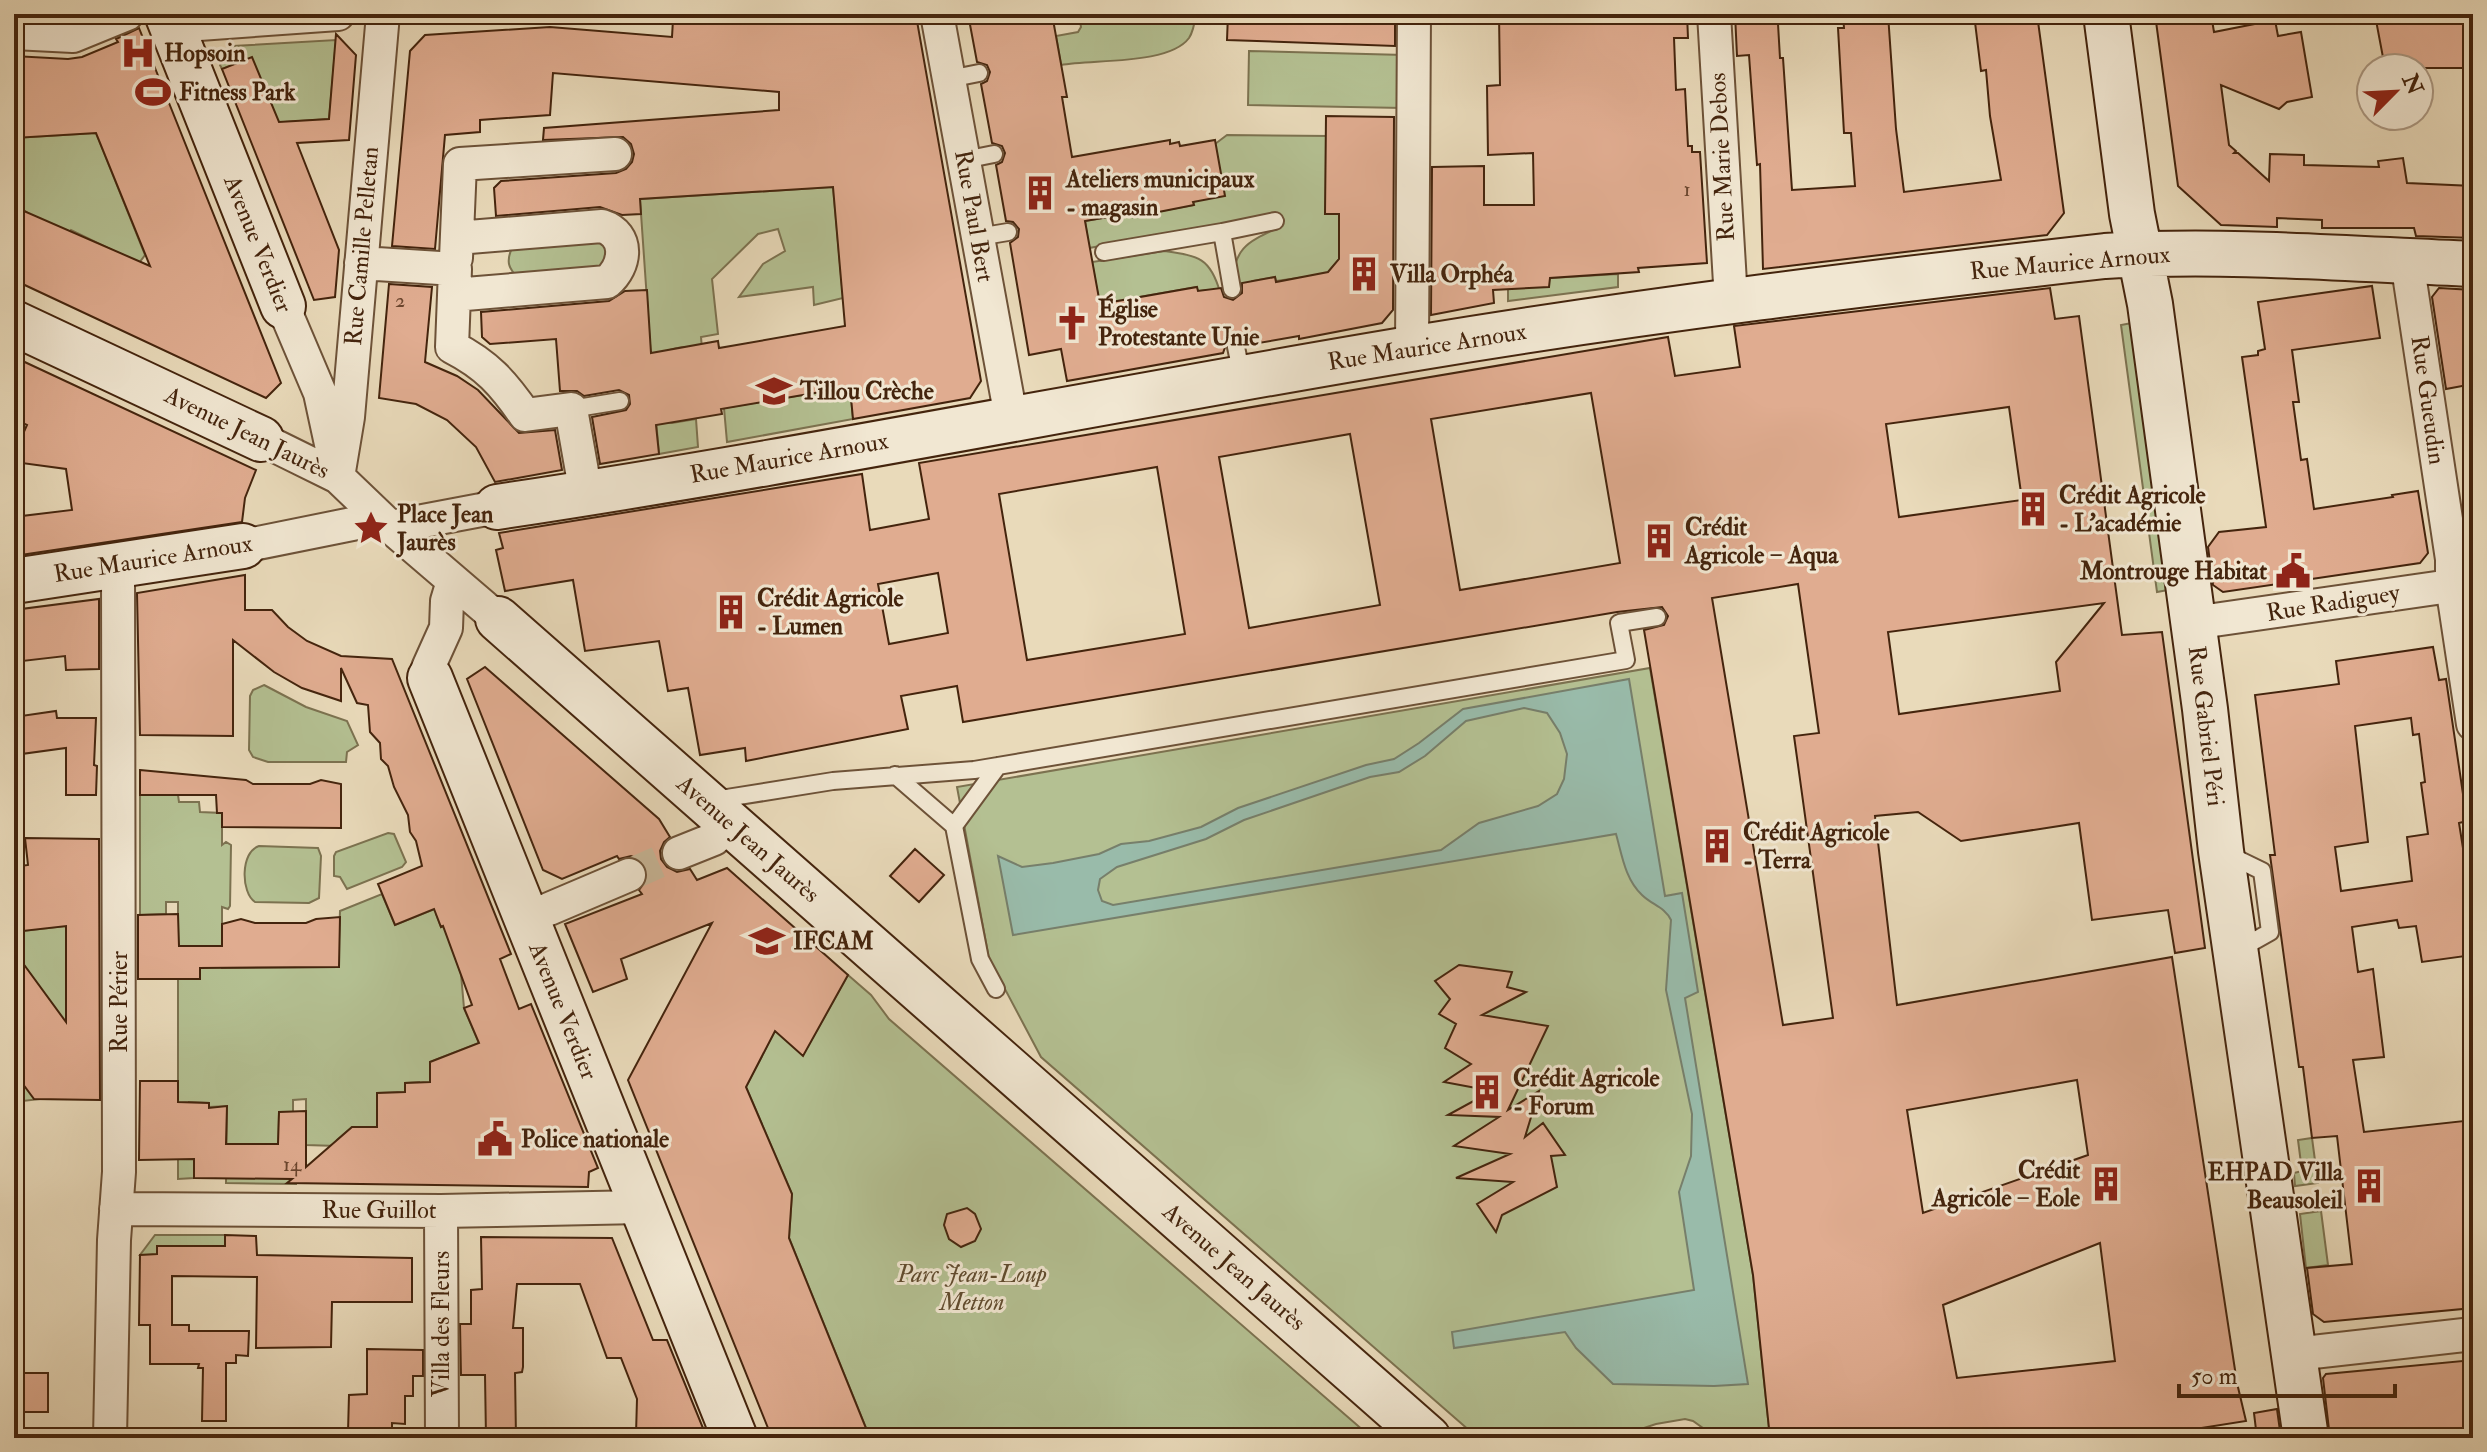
<svg xmlns="http://www.w3.org/2000/svg" width="2487" height="1452" font-family="'IM FELL Double Pica',serif">
	<style>
		.green { fill: #b4c092; stroke: #7c7250; stroke-width: 2 }
		.water { fill: #9ba; stroke: #777f6b; stroke-width: 2; fill-rule: evenodd }
		.building { fill: #e0ac90; stroke: #44240d; stroke-width: 2; fill-rule: evenodd }
		.lines { fill: none; stroke-linecap: round; stroke-linejoin: round }
		.street-tunnel { stroke: #c8b697; stroke-width: 32; stroke-dasharray: 32 16; stroke-linecap: butt }
		.lane-casing { stroke: #6d5238; stroke-width: 20 }
		.street-casing { stroke: #6d5238; stroke-width: 36 }
		.secondary-casing { stroke: #44240d; stroke-width: 48 }
		.lane { stroke: #f1e7d2; stroke-width: 16 }
		.street { stroke: #f1e7d2; stroke-width: 32 }
		.secondary { stroke: #f1e7d2; stroke-width: 44 }
		.labels { text-anchor: middle; dominant-baseline: central; stroke-width: 6; stroke-linejoin: round; paint-order: stroke }
		.number-label { font-size: 20px; fill: #6b462e }
		.poi-label { font-size: 24px; font-weight: bold; fill: #44240d; stroke: #f1e7d2; text-anchor: start }
		.street-label { font-size: 24px; fill: #44240d; stroke: #f1e7d2 }
		.park-label { font-size: 24px; font-style: italic; fill: #604b2e; stroke: #f1e7d2 }
	</style>
	<rect width="100%" height="100%" fill="#e9daba"/>
	<filter id="stains"><feTurbulence type="fractalNoise" baseFrequency=".0025" numOctaves="4"/><feColorMatrix values="0 0 0 0 .2 0 0 0 0 .09 0 0 0 0 .02 0 0 0 .5 -.17"/></filter>
	<radialGradient id="worn" r=".72"><stop offset=".6" stop-color="#630" stop-opacity="0"/><stop offset="1" stop-color="#630" stop-opacity=".3"/></radialGradient>
	<path class="green" d="M1052,14H1196C1195,21 1193,32 1189,38C1169,65 1094,59 1061,65L1056,36L1078,32L1081,27L1080,20L1075,16L1053,20Z
		M336,40L329,119L269,123L251,58L222,69L220,65L233,46Z
		M1249,51L1404,55L1403,108L1248,105Z
		M96,133L145,255L139,263L71,230L66,238L25,211L21,216L14,213V138Z
		M1227,135L1330,136L1339,214L1348,249L1320,282L1305,277L1276,281L1275,277L1252,281V286L1230,290C1236,247 1243,244 1280,227L1278,214L1089,248L1085,221L1132,213L1133,216L1193,205L1215,144Z
		M833,187L843,298L814,305L813,287L739,297L763,264L785,251L778,229L758,234L712,279L718,334L701,337L702,349C684,344 668,349 651,358L640,199Z
		M604,236L612,266L519,278C508,269 506,261 512,248Z
		M1164,251C1198,256 1210,257 1220,292L1208,294L1207,290L1198,291L1196,287L1134,298L1101,313L1092,262Z
		M1618,274V287L1508,301V289L1550,278Z
		M2132,323L2168,590L2157,592L2121,325Z
		M850,387L853,419L727,442L724,408Z
		M696,419L698,447L659,454L656,420L672,423Z
		M1650,668L1753,1275L1770,1438H1717L1693,1421L1685,1419L1656,1424L1614,1438H1478L1041,1057L989,959L957,787Z
		M264,685L306,707L347,721L358,745L347,752L346,762H268L253,757L249,750L250,696L253,690Z
		M140,795H178L179,802H199L200,812L222,813V845L226,842L231,845L230,906L228,909L222,907V968L338,967L340,911L382,894L395,925L437,908L436,914L441,927L444,926L461,974L464,1008L479,1043L430,1062L431,1090L420,1091L419,1082L405,1083V1092L378,1093V1118L399,1117L377,1127H352L337,1140V1146L306,1145V1099L293,1100V1117L279,1113L278,1163L296,1164V1184L226,1183L227,1106L209,1107V1103L189,1102L194,1139V1178L178,1179V979H200V946H178V902H166V914L140,915Z
		M388,833L394,834L406,862L402,867L347,889L340,877L334,876V856L336,852Z
		M259,846L318,848L321,856L319,898L309,903L255,902C241,893 240,852 259,846Z
		M66,926V1096L14,1102V1072L23,1085L14,975V932Z
		M848,975L871,995L889,1019L1372,1438H870L789,1238L792,1194L746,1087L776,1029L803,1055Z
		M2312,1138L2318,1183L2295,1186L2294,1173L2302,1171L2298,1140Z
		M2321,1211L2328,1265L2306,1268L2300,1214Z
		M155,1235H225V1246H158L157,1255H140Z"/>
	<path class="water" d="M1629,679L1665,896L1682,893L1698,992L1685,998L1748,1384L1714,1386L1613,1384L1576,1348L1565,1332L1454,1348L1452,1332L1694,1290L1679,1192L1691,1156L1692,1114L1666,990L1671,920C1665,907 1652,905 1642,895C1625,879 1622,855 1616,834L1013,935L998,856L1022,867L1053,863L1099,854L1121,844L1149,841L1201,827L1238,808L1366,765L1394,759L1419,743L1463,709ZM1524,708L1547,713L1560,733L1567,754L1564,779L1557,794L1538,806L1479,823L1441,850L1113,905L1102,901L1098,890L1100,879L1117,867L1206,839L1244,820L1370,777L1399,772L1425,756L1466,721Z"/>
	<path class="building" d="M777,14H909L917,21L981,381L970,398L853,419L850,387L721,409L722,414L656,425L659,454L600,464L592,417L626,410L630,404L629,395L619,390L584,396L577,391H560L556,339L490,344L482,337L481,312L609,301L625,291L647,290L651,353L718,341L719,348L845,326L833,187L640,199L641,214L622,215L600,207L496,216L494,188L501,181L616,173L626,169L632,162L634,154L631,144L623,137L543,140L544,128L779,110V92L553,73L550,115L480,120V132L445,135L435,249L392,246L410,51L425,35L550,27L672,37L673,20Z
		M968,14H1052L1067,97H1062L1072,157L1170,140V144L1179,142L1180,146L1215,140L1225,196L1193,202L1194,205L1133,217L1132,213L1085,221L1100,304L1197,287L1198,291L1221,288L1224,297L1233,300L1242,293V283L1275,277L1276,282L1328,272L1339,259V214H1325L1326,116L1394,117L1393,310L1382,323L1299,339V336L1247,345L1244,339L1235,336L1228,339L1223,353L1067,381L1061,349L1029,355L1010,243L1018,237L1019,229L1013,222L1006,221L996,165L1002,162L1005,153L1002,146L992,143L981,84L987,81L990,72L987,65L977,62Z
		M1228,14H1330V21L1395,24V46L1227,40Z
		M1499,14H1687L1688,38H1674L1676,90L1685,89L1688,146H1692V152H1700L1707,263L1638,268L1639,272L1550,278L1549,287L1493,290L1494,303L1431,315L1432,167L1484,166V205H1534L1533,153L1488,155L1487,86L1500,85Z
		M1735,14H1772L1773,24H1778L1780,58H1783L1792,190L1855,186L1851,133H1844L1838,28H1844L1843,14H1888L1896,129L1904,192L2001,180L1990,116L1986,70L1981,71L1974,14H2037L2064,213L2047,235L1763,269L1760,164L1757,165L1749,55L1737,56Z
		M2155,14H2211L2214,32L2275,20L2278,36L2301,32L2312,97L2287,102L2279,109L2221,85L2229,145L2236,151L2234,153H2238L2269,181L2270,154L2304,155V165L2379,167L2378,161L2403,158L2407,183L2473,186V238L2416,236L2414,228H2322V220L2277,218V227L2221,225L2178,186Z
		M2375,15H2473V68H2385Z
		M139,28L281,383L266,398L14,280V213L21,216L24,211L150,266L96,133L14,138V56L68,59L82,57L118,42L116,39Z
		M336,34L356,55L349,140L297,143L339,250L335,297L314,300L222,69L252,57L279,122L329,119Z
		M389,284L432,287L425,362L457,376L478,390L519,433L555,430L562,470L495,482L476,447L447,420L416,404L379,398Z
		M2372,286L2380,338L2292,350L2299,402H2293L2301,460L2307,459L2314,509L2393,497L2392,495L2418,491L2428,553L2420,563L2223,592L2213,585L2208,547L2219,532L2266,527L2242,357L2258,355V351L2265,349L2258,302Z
		M2050,288L2055,319L2079,316L2122,635L2162,632L2205,948L2175,953L2168,910L2092,920L2079,823L1961,841L1918,812L1875,816L1897,1005L2172,957L2237,1383L2246,1421L2138,1438H1770L1753,1275L1644,630L1664,625L1668,616L1662,607L1617,612L963,722L957,686L901,696L908,729L746,761L745,748L700,755L688,688L668,691L659,641L585,651L573,580L505,591L496,550L503,548L499,533L862,474L870,530L929,519L919,463L1668,337L1675,376L1740,367L1734,326ZM1591,393L1620,563L1460,590L1431,419ZM2009,407L2022,500L1899,517L1886,424ZM1350,434L1380,605L1249,628L1219,457ZM1157,467L1185,634L1027,660L999,494ZM938,573L948,633L889,644L878,584ZM1798,584L1819,733L1794,736L1833,1018L1783,1025L1712,598ZM2104,603L2056,662L2060,691L1899,714L1888,632ZM2077,1080L2088,1155L1923,1213L1907,1110ZM2100,1243L2115,1361L1957,1378L1943,1305Z
		M2439,288L2473,290V325L2466,326L2473,384L2446,389L2432,297Z
		M14,357L256,470L245,498L242,522L14,556V517L72,510L66,469L14,462V454L27,425L14,419Z
		M245,575V610H272L288,627L307,641L341,656L392,659L511,954L500,959L519,1009L531,1004L598,1168L589,1172L588,1187L287,1183L292,1179L194,1178V1159L139,1160L140,1081H178V1102L209,1103V1108L227,1106L226,1144H278L279,1112L306,1111V1167L352,1127H377V1093L405,1092V1083L430,1082V1062L479,1043L464,1008L472,1005L443,926L441,927L434,909L395,925L378,884L422,866L416,841L410,832L408,815L394,787L388,766L381,759L380,743L370,732L368,705L357,703L341,668V701L302,688L274,672L233,640V736L140,735L137,593Z
		M99,599V669L66,670L65,656L14,662V610Z
		M2433,647L2439,680L2446,679L2467,821L2459,823L2473,911V955L2422,962L2416,926L2399,928L2397,920L2352,927L2358,972L2373,969L2384,1057L2353,1060L2364,1132L2473,1120V1308L2324,1322L2313,1314L2307,1268L2352,1264L2337,1136L2312,1138L2303,1067H2299L2270,855H2275L2255,695L2339,684L2336,661ZM2411,718L2413,735L2419,734L2425,782L2421,783L2428,834L2407,837L2412,881L2341,891L2335,847L2368,842L2355,726Z
		M485,667L659,819L670,837L664,842L660,851L661,859L667,867L677,872L690,869L697,880L727,868L848,975L803,1056L775,1031L746,1087L792,1194L789,1238L870,1438H772L628,1080L712,923L621,959L627,979L593,992L565,924L642,894L639,890L648,878L647,868L640,859L631,856L619,859L617,856L562,879L543,870L467,679Z
		M56,711L57,718H96L94,765L97,766L96,795H66V748L14,755V717Z
		M140,770L246,780L253,784H310L321,780L341,784V828L222,827V813H217L216,795H140Z
		M25,838L99,839L100,1100L34,1099L14,1072V951L66,1022V926L14,932V867L28,865Z
		M915,849L944,875L919,902L890,876Z
		M178,914L179,946H222V924L241,919L255,923H306L316,919L340,917L339,967L200,968V979H138V915Z
		M1459,965L1512,972L1507,987L1526,992L1482,1015L1548,1026L1508,1110L1539,1091L1525,1137L1543,1123L1565,1155L1551,1156L1557,1187L1502,1215L1496,1232L1477,1204L1513,1182L1456,1178L1510,1154L1454,1146L1499,1117L1448,1115L1492,1091L1444,1082L1471,1064L1445,1048L1456,1024L1439,1014L1450,999L1435,981Z
		M967,1208L975,1214L981,1229L975,1241L961,1247L949,1239L944,1225L947,1214Z
		M225,1235L256,1236L257,1255L412,1258V1302H332L331,1347L256,1348L257,1277L172,1276V1325H189V1331H249L248,1356L236,1355V1363H226V1421H202L203,1368H198L199,1364H150V1325H139L140,1255L157,1254V1246H225Z
		M481,1237L612,1238L653,1340H667L705,1433H698L697,1438H660L659,1434H636L637,1399L621,1358H607L580,1284H517L513,1328H523V1367L522,1372L515,1373L516,1438H486L485,1375H461L460,1324H471V1290L482,1289Z
		M367,1349L423,1350V1376H413V1396H405V1424L392,1423V1434L378,1438H353V1432H348L349,1395L367,1394Z
		M2473,1360V1438H2330L2323,1378L2326,1374Z
		M14,1373H48V1412H14Z
		M2277,1409L2281,1438H2257L2254,1413Z"/>
	<g class="lines">
		<path class="street-tunnel" d="M629,875L679,853"/>
		<g class="lane-casing">
			<path id="lane" d="M949,79L979,73
				M964,160L994,154
				M1222,232L1275,221
				M978,237L1008,232
				M1104,252L1222,232L1232,289
				M1236,347L1242,376
				M571,409L620,401
				M895,775L954,826L998,766
				M714,800L833,781L974,770L1626,660L1619,623L1657,617
				M954,826L980,959L996,989
				M2227,854L2262,871L2270,932L2238,950"/>
		</g>
		<g class="street-casing">
			<path id="street" d="M937,14L1011,417
				M1714,14L1731,300
				M171,26L338,14
				M14,33L73,36L127,14
				M456,258L460,164L615,154
				M2407,261L2452,559V585L2473,724
				M361,263L455,269L452,347C487,365 503,383 525,415L571,409L586,494
				M454,295L607,282C626,266 630,235 602,226L457,238
				M283,306L320,393L334,458
				M1412,348L1414,14
				M261,439L338,477L386,523L498,619
				M338,477L348,417L383,14
				M391,527L497,507
				M243,546L357,523H386
				M2193,623L2471,583
				M430,678L428,668L446,628L447,601L453,581
				M679,853L714,839
				M549,909L629,875
				M116,1209L441,1211L642,1207
				M441,1211L442,1438
				M2295,1354L2473,1334
				M110,1438L114,1240L119,1172L118,567"/>
		</g>
		<g class="secondary-casing">
			<path id="secondary" d="M167,14L283,306
				M2106,14L2132,214L2150,304L2205,709L2221,851L2306,1438
				M14,323L261,439
				M497,507C804,461 1109,399 1416,348C1644,310 1874,282 2105,256C2227,249 2350,259 2473,264
				M14,581L243,546
				M498,619L1428,1438
				M430,678L735,1438"/>
		</g>
		<use href="#lane" class="lane"/>
		<use href="#street" class="street"/>
		<use href="#secondary" class="secondary"/>
	</g>
	<defs>
		<g id="hospital-bare" transform="scale(2.76)"><path d="M-5-5h3v3.5h4V-5h3V5h-3V1.5h-4V5h-3Z" fill="#8f2418" stroke="#f1e7d2" stroke-width="2.5" paint-order="stroke"/></g>
		<g id="stadium-bare" transform="scale(2.76)"><path d="M0-5a6.5 5 0 1 0 0 10a6.5 5 0 1 0 0-10ZM-3.5-1.8h7v3.6h-7Z" fill="#8f2418" stroke="#f1e7d2" stroke-width="2.5" paint-order="stroke"/></g>
		<g id="building-bare" transform="scale(2.76)"><path d="M-4-6H4V6H1V3H-1V6H-4ZM-2.5-4.3h1.7v1.8h-1.7ZM.8-4.3h1.7v1.8H.8ZM-2.5-1h1.7V.8h-1.7ZM.8-1h1.7V.8H.8Z" fill="#8f2418" stroke="#f1e7d2" stroke-width="2.5" paint-order="stroke"/></g>
		<g id="church-bare" transform="scale(2.76)"><path d="M-1.2-6h2.4v3.5h3.3v2.4h-3.3V6h-2.4V-.1h-3.3v-2.4h3.3Z" fill="#8f2418" stroke="#f1e7d2" stroke-width="2.5" paint-order="stroke"/></g>
		<g id="school-bare" transform="scale(2.76)"><path d="M0-5L7-2L0 1L-7-2ZM-4 1L0 2.5L4 1V4Q0 6-4 4Z" fill="#8f2418" stroke="#f1e7d2" stroke-width="2.5" paint-order="stroke"/></g>
		<g id="sight-bare" transform="scale(2.76)"><path d="M0-6L1.8-2.2L6-1.7L2.9 1.2L3.7 5.4L0 3.3L-3.7 5.4L-2.9 1.2L-6-1.7L-1.8-2.2Z" fill="#8f2418" stroke="#f1e7d2" stroke-width="2.5" paint-order="stroke"/></g>
		<g id="civic-bare" transform="scale(2.76)"><path d="M-.6-6.5H3V-4.5H.6V-3L4-1V1h2V6H-6V1h2V-1L-.6-3ZM-1.2 2.5V6h2.4V2.5Z" fill="#8f2418" stroke="#f1e7d2" stroke-width="2.5" paint-order="stroke"/></g>
		<g id="university-bare" transform="scale(2.76)"><path d="M0-5L7-2L0 1L-7-2ZM-4 1L0 2.5L4 1V4Q0 6-4 4Z" fill="#8f2418" stroke="#f1e7d2" stroke-width="2.5" paint-order="stroke"/></g>
	</defs>
	<g fill-rule="evenodd">
		<use href="#hospital-bare" x="138" y="53"/>
		<use href="#stadium-bare" x="153" y="92"/>
		<use href="#building-bare" x="1040" y="193"/>
		<use href="#building-bare" x="1364" y="274"/>
		<use href="#church-bare" x="1072" y="323"/>
		<use href="#school-bare" x="774" y="391"/>
		<use href="#building-bare" x="2033" y="509"/>
		<use href="#sight-bare" x="371" y="528"/>
		<use href="#building-bare" x="1659" y="541"/>
		<use href="#civic-bare" x="2293" y="571"/>
		<use href="#building-bare" x="731" y="612"/>
		<use href="#building-bare" x="1717" y="846"/>
		<use href="#university-bare" x="767" y="941"/>
		<use href="#building-bare" x="1487" y="1092"/>
		<use href="#civic-bare" x="495" y="1139"/>
		<use href="#building-bare" x="2106" y="1184"/>
		<use href="#building-bare" x="2369" y="1186"/>
	</g>
	<g class="labels">
		<g class="number-label">
			<text x="1687" y="189">1</text>
			<text x="400" y="300">2</text>
			<text x="292" y="1164">14</text>
		</g>
		<g class="poi-label">
			<text x="164" y="53">Hopsoin</text>
			<text x="179" y="92">Fitness Park</text>
			<text x="1066" y="179">Ateliers municipaux<tspan x="1066" dy="28">- magasin</tspan></text>
			<text x="1390" y="274">Villa Orphéa</text>
			<text x="1098" y="309">Église<tspan x="1098" dy="28">Protestante Unie</tspan></text>
			<text x="800" y="391">Tillou Crèche</text>
			<text x="2059" y="495">Crédit Agricole<tspan x="2059" dy="28">- L'académie</tspan></text>
			<text x="397" y="514">Place Jean<tspan x="397" dy="28">Jaurès</tspan></text>
			<text x="1685" y="527">Crédit<tspan x="1685" dy="28">Agricole − Aqua</tspan></text>
			<text x="2267" y="571" text-anchor="end">Montrouge Habitat</text>
			<text x="757" y="598">Crédit Agricole<tspan x="757" dy="28">- Lumen</tspan></text>
			<text x="1743" y="832">Crédit Agricole<tspan x="1743" dy="28">- Terra</tspan></text>
			<text x="793" y="941">IFCAM</text>
			<text x="1513" y="1078">Crédit Agricole<tspan x="1513" dy="28">- Forum</tspan></text>
			<text x="521" y="1139">Police nationale</text>
			<text x="2080" y="1170" text-anchor="end">Crédit<tspan x="2080" dy="28">Agricole − Eole</tspan></text>
			<text x="2343" y="1172" text-anchor="end">EHPAD Villa<tspan x="2343" dy="28">Beausoleil</tspan></text>
		</g>
		<g class="street-label">
			<text transform="translate(1722 157) rotate(-93)">Rue Marie Debos</text>
			<text transform="translate(974 216) rotate(80)">Rue Paul Bert</text>
			<text transform="translate(258 244) rotate(68)">Avenue Verdier</text>
			<text transform="translate(362 246) rotate(-85)">Rue Camille Pelletan</text>
			<text transform="translate(2070 263) rotate(-5)">Rue Maurice Arnoux</text>
			<text transform="translate(1427 347) rotate(-9)">Rue Maurice Arnoux</text>
			<text transform="translate(2428 400) rotate(82)">Rue Gueudin</text>
			<text transform="translate(247 433) rotate(26)">Avenue Jean Jaurès</text>
			<text transform="translate(789 458) rotate(-10)">Rue Maurice Arnoux</text>
			<text transform="translate(153 559) rotate(-9)">Rue Maurice Arnoux</text>
			<text transform="translate(2333 603) rotate(-9)">Rue Radiguey</text>
			<text transform="translate(2206 726) rotate(83)">Rue Gabriel Péri</text>
			<text transform="translate(748 839) rotate(41)">Avenue Jean Jaurès</text>
			<text transform="translate(119 1002) rotate(-90)">Rue Périer</text>
			<text transform="translate(563 1011) rotate(68)">Avenue Verdier</text>
			<text x="379" y="1210">Rue Guillot</text>
			<text transform="translate(1234 1267) rotate(41)">Avenue Jean Jaurès</text>
			<text transform="translate(441 1324) rotate(-90)">Villa des Fleurs</text>
		</g>
		<g class="park-label">
			<text x="972" y="1274">Parc Jean-Loup<tspan x="972" dy="28">Metton</tspan></text>
		</g>
	</g>
	<rect width="2487" height="1452" fill="none" stroke="#e9daba" stroke-width="48"/>
	<rect x="16" y="16" width="2455" height="1420" fill="none" stroke="#44240d" stroke-width="4"/>
	<rect x="24" y="24" width="2439" height="1404" fill="none" stroke="#44240d" stroke-width="2"/>
	<g transform="translate(2395 92) rotate(66)"><circle r="38" fill="#f1e7d2" stroke="#ac9983" stroke-width="2"/>
	<path d="M0-6L14 30L0 20L-14 30Z" fill="#8f2418"/>
	<text y="-12" font-size="22" font-weight="bold" text-anchor="middle" fill="#44240d">N</text>
	</g>
	<path d="M2179 1384v12h216v-12" fill="none" stroke="#44240d" stroke-width="4"/>
	<text x="2191" y="1384" font-size="24" fill="#44240d" stroke="#f1e7d2" stroke-width="6" paint-order="stroke">50 m</text>
	<rect width="100%" height="100%" filter="url(#stains)"/>
	<rect width="100%" height="100%" fill="url(#worn)"/>
</svg>
